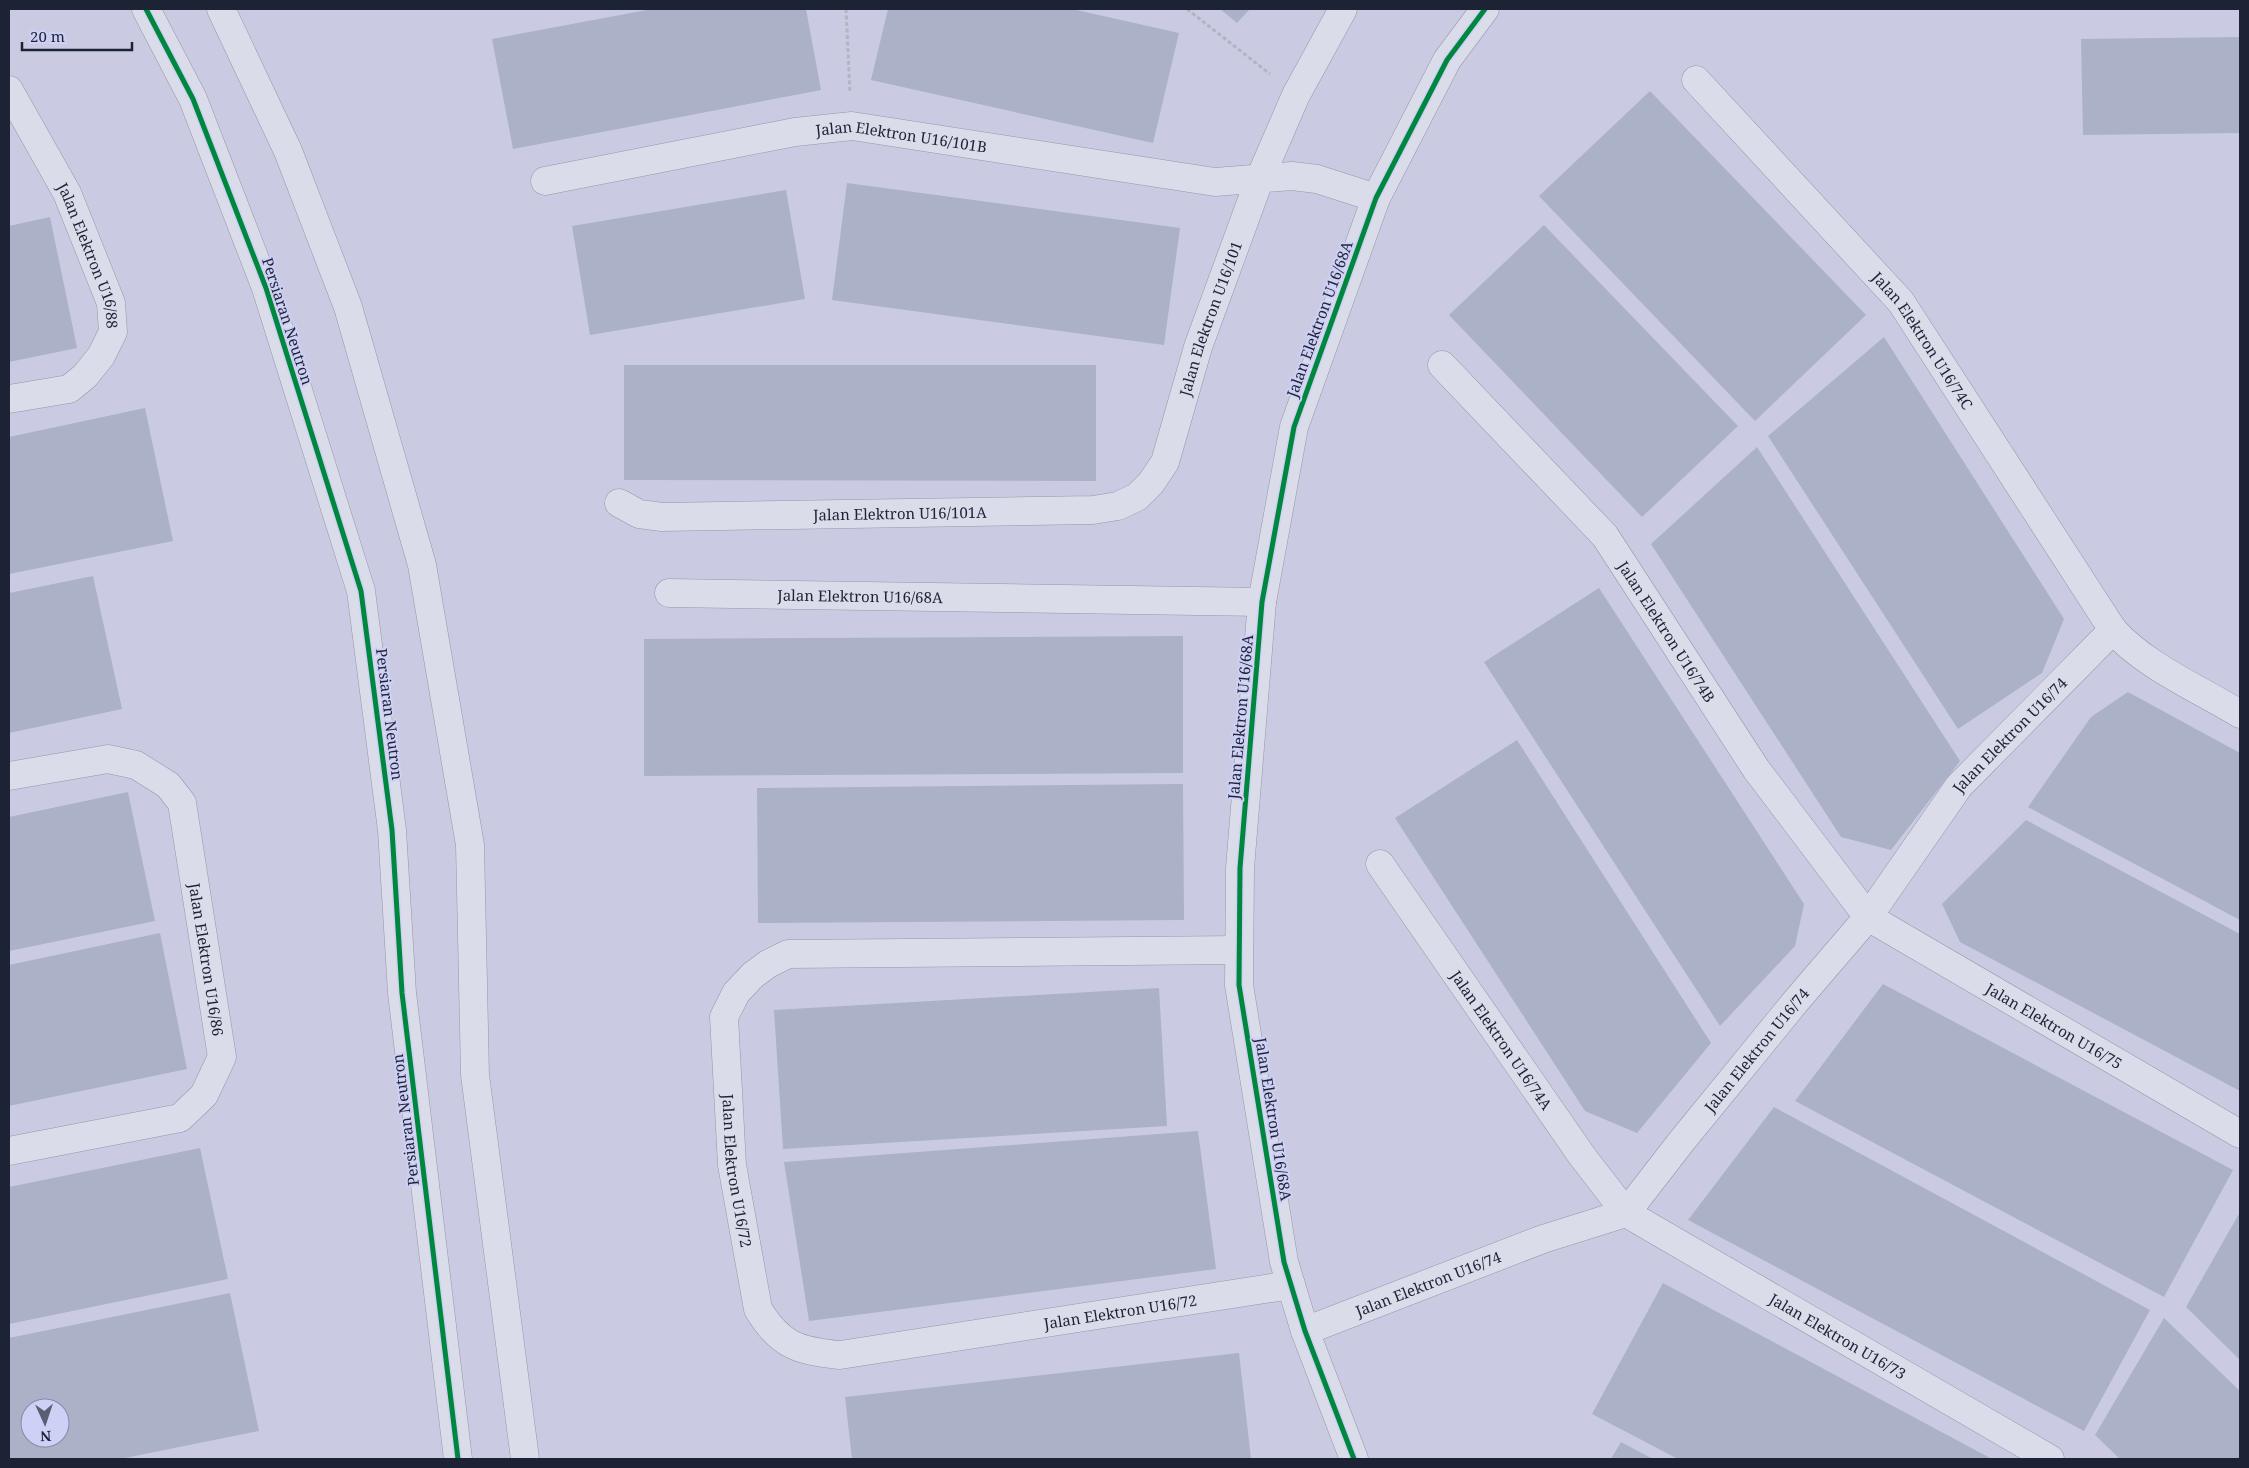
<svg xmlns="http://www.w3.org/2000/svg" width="2249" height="1468" font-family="'Noto Serif',serif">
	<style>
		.building { fill: #abb1c6; fill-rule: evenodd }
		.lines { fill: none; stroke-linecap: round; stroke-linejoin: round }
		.minor-casing { stroke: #9496a7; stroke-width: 29 }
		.path { stroke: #b2b4c3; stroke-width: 3; stroke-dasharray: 4 2.5; stroke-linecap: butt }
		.minor { stroke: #dbdcea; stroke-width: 28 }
		.cycleway-casing { stroke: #cfd0f5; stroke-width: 8 }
		.cycleway { stroke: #00873e; stroke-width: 5 }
		.labels { text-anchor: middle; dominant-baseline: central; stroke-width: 4; stroke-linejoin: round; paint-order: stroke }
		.street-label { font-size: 15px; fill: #1c2335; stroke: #cfd0f5 }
	</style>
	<rect width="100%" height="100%" fill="#cacbe2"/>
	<path class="building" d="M652,9H806L821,90L513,149L492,39Z
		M888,9H1072L1179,33L1153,143L871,80Z
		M1220,9H1250L1237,23Z
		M2240,37V133L2083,135L2081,39Z
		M1650,91L1866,315L1755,421L1539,196Z
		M847,183L1180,228L1164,345L832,300Z
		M786,190L805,299L590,335L572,226Z
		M50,217L77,348L9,362V226Z
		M1544,225L1738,426L1642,517L1449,315Z
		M1884,337L2064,619L2042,673L1958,729L1768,436Z
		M624,365H1096V481L624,480Z
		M145,408L173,541L9,574V437Z
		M1757,447L1960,761L1891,850L1841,837L1651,544Z
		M93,576L122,709L9,733V593Z
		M1599,588L1804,904L1795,946L1720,1026L1484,662Z
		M1183,636V773L644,776V639Z
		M2128,692L2240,753V920L2028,807L2091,717Z
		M1517,740L1711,1043L1637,1133L1585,1111L1395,818Z
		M1183,784L1184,920L758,923L757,788Z
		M128,792L155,921L9,951V817Z
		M2026,820L2240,934V1091L1960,942L1942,904Z
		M160,933L187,1069L9,1106V965Z
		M1883,984L2233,1170L2164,1297L1795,1101Z
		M1159,988L1167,1126L783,1149L774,1010Z
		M1774,1107L2150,1310L2084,1431L1688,1220Z
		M1198,1131L1216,1269L809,1321L784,1162Z
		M200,1148L228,1279L9,1324V1187Z
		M2240,1212V1360L2186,1307Z
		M1663,1283L1992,1459H1678L1592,1414Z
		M230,1293L259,1431L120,1459H9V1338ZM30,1408H60V1438H30Z
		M2164,1318L2240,1391V1459H2120L2095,1435Z
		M1239,1353L1251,1459H852L845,1397Z
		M1621,1442L1653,1459H1611Z"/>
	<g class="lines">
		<g class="minor-casing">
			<g id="minor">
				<path d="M146,9L193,99L266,288L361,591L392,830L402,993L458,1459"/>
				<path d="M221,9L288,151L348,307L422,565L470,845L475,1075L525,1459"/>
				<path id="s1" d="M1696,80L1901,302L2113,630C2145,666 2199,689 2240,714"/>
				<path id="s2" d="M9,90L67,193L111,303L113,332L101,356L85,376L69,389L9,399"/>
				<path id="s3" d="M545,181L795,132L852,126L1215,182L1292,176L1317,179L1376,198"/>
				<path id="s4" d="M1442,365L1605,536L1756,769L1868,917L2240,1134"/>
				<path id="s5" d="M619,503L639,514L662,517L1093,510L1118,506L1137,497L1151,483L1165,462L1198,347L1260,178L1296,95L1343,9"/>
				<path id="s6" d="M669,593L1262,602"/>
				<path id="s7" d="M9,776L108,759L136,765L168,785L182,803L222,1057L204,1095L180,1118L9,1151"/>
				<path id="s8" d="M1380,864L1582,1156L1626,1213L2050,1459"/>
				<path id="s9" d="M1239,950L788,954L768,964L753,975L736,993L724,1017L732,1165L758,1309C780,1346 799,1351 840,1355L1291,1285"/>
				<path id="s10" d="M1305,1331L1543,1239L1626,1213L1681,1142L1796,1001L1868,917L1959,786L2113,630"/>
				<path d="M1354,1459L1305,1331L1284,1262L1239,985L1240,868L1262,602L1294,427L1376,198L1447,60L1485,9"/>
			</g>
		</g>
		<path class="path" d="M846,9L850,93
			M1187,9L1270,74"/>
		<use href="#minor" class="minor"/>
		<g class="cycleway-casing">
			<path id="cycleway" d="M146,9L193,99L266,288L361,591L392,830L402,993L458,1459
				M1354,1459L1305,1331L1284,1262L1239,985L1240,868L1262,602L1294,427L1376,198L1447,60L1485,9"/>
		</g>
		<use href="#cycleway" class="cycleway"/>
	</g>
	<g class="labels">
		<g class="street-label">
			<text stroke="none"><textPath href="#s3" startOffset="362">Jalan Elektron U16/101B</textPath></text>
			<text stroke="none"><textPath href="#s2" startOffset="185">Jalan Elektron U16/88</textPath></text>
			<text stroke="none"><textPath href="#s5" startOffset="719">Jalan Elektron U16/101</textPath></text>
			<text transform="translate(1319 319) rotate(-70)">Jalan Elektron U16/68A</text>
			<text transform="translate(288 321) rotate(72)">Persiaran Neutron</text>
			<text stroke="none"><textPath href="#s1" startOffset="346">Jalan Elektron U16/74C</textPath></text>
			<text stroke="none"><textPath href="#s5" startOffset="284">Jalan Elektron U16/101A</textPath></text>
			<text stroke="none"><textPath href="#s6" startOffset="191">Jalan Elektron U16/68A</textPath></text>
			<text stroke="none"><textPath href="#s4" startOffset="350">Jalan Elektron U16/74B</textPath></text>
			<text transform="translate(390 714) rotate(83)">Persiaran Neutron</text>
			<text transform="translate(1240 717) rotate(-85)">Jalan Elektron U16/68A</text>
			<text stroke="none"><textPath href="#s10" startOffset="956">Jalan Elektron U16/74</textPath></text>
			<text stroke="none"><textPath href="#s7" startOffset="348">Jalan Elektron U16/86</textPath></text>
			<text stroke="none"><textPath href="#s4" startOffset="915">Jalan Elektron U16/75</textPath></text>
			<text stroke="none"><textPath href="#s8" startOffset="214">Jalan Elektron U16/74A</textPath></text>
			<text stroke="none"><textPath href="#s10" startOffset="551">Jalan Elektron U16/74</textPath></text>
			<text transform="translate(1274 1119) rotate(81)">Jalan Elektron U16/68A</text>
			<text transform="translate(405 1120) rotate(-97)">Persiaran Neutron</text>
			<text stroke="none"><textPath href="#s9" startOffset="698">Jalan Elektron U16/72</textPath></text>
			<text stroke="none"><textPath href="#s10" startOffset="132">Jalan Elektron U16/74</textPath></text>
			<text stroke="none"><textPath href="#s9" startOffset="1221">Jalan Elektron U16/72</textPath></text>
			<text stroke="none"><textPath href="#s8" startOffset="672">Jalan Elektron U16/73</textPath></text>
		</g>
	</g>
	<rect width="2249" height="1468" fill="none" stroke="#1c2335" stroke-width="20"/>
	<g transform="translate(45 1423) rotate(177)"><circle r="24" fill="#cfd0f5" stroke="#878ba8"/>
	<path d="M0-4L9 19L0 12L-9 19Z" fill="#595e72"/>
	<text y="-8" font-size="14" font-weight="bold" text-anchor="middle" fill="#1c2335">N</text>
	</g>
	<path d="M22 42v8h110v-8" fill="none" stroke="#1c2335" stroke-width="2.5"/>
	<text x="30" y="42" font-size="15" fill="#1c2335" stroke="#cfd0f5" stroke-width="4" paint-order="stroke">20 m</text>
</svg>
